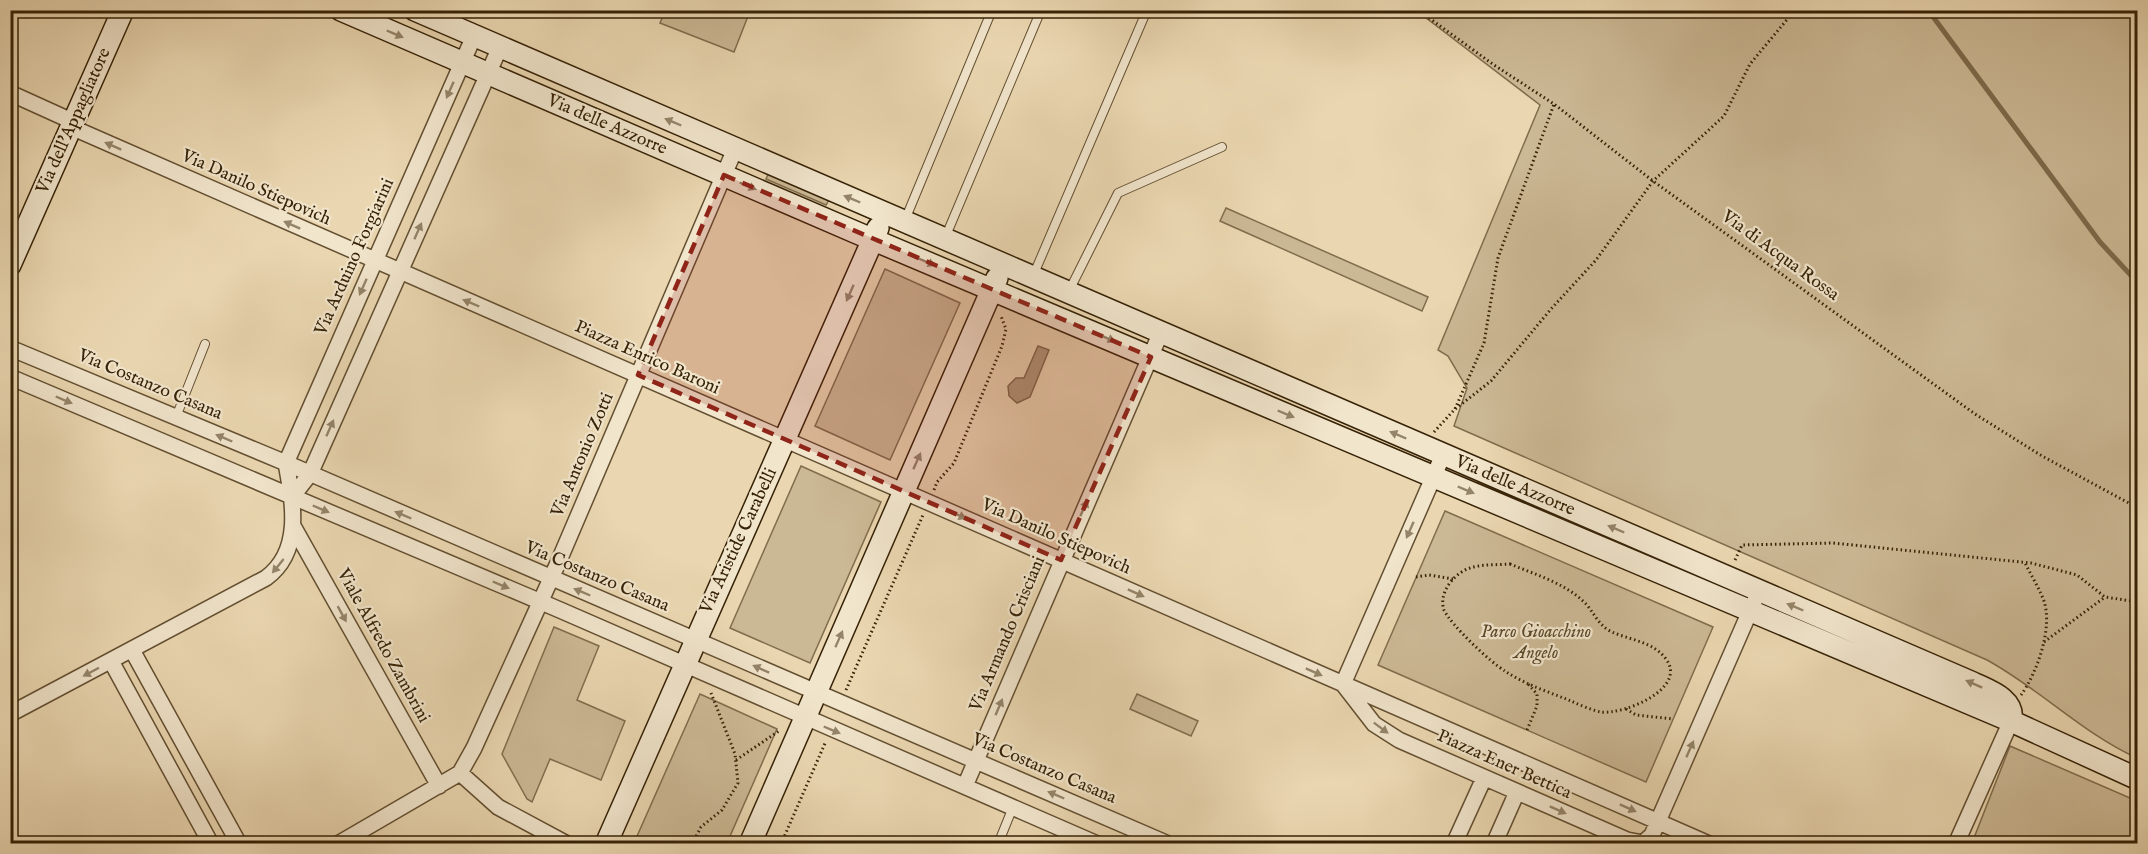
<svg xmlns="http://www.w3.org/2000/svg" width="2148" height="854" font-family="'IM FELL English',serif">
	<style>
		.green { fill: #cbb894; stroke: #806d4d; stroke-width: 1.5 }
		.water { fill: #ad9977; stroke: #7d694a; stroke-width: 1.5 }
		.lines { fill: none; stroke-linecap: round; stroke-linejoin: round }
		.stream { stroke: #7d694a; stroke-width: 5 }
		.lane-casing { stroke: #634f31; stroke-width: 10 }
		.street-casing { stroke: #634f31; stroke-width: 18 }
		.secondary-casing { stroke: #362206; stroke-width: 24 }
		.path { stroke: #362206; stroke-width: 3; stroke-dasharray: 1.5 3; stroke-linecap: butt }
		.lane { stroke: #f1e5cc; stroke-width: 8 }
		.street { stroke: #f1e5cc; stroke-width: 15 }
		.secondary { stroke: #f1e5cc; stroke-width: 21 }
		.oneway { fill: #948469 }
		.marked { fill: #8f2418; fill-opacity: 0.2; stroke: #8f2418; stroke-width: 4.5; stroke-dasharray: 12 8; stroke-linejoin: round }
		.labels { text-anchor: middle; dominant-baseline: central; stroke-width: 4.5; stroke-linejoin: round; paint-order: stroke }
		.street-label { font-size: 18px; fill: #362206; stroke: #f1e5cc }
		.park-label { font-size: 18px; font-style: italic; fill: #5b482a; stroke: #f1e5cc }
	</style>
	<rect width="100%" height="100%" fill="#ead7b1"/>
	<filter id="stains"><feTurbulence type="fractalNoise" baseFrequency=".00333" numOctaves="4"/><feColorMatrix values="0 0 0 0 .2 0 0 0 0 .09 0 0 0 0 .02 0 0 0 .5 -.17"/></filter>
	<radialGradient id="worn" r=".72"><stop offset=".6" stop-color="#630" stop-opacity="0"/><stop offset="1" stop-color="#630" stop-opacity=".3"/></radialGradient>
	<path class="green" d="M665,11V10L750,11L734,52L660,23Z
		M1417,11H2137V758C2082,733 2040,689 1987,660L1454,426L1467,388L1448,356L1438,350L1540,105Z
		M769,172L830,198L826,205L766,179Z
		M1226,208L1428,297L1422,311L1220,221Z
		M885,269L960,303L890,460L815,426Z
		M801,466L881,502L810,663L730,628Z
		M1479,480L1720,584L1716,591L1476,487Z
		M1445,511L1713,627L1646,782L1378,665Z
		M554,627L599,646L577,700L625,721L601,780L550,759L532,802L527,799L502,754Z
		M700,694L777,729L727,843H634Z
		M1137,694L1198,721L1191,736L1130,709Z
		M2010,746L2137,801V843H1972Z"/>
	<path class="water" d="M1038,346L1049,350L1030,397L1017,403L1009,396L1008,386L1016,378H1024Z"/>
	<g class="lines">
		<path class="stream" d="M1928,10L2100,242L2138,283"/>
		<g class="lane-casing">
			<path id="lane" d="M905,220L992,10
				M945,238L1041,10
				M1033,276L1147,10
				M1069,291L1118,193L1222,147
				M176,417L205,344
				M998,844L1013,807"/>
		</g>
		<g class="street-casing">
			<path id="street" d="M10,93L74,122
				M71,127L1709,844
				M10,348L286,463L1168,844
				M10,377L560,610L1097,844
				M292,497L310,474L500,47
				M293,526L439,786
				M132,650L239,844
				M111,661L211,844
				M1343,684L1374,724L1399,740L1627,840L1643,843L1652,835L1754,602
				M1343,684L1443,455
				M10,714L266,578C303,551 293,502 286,463L474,36
				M460,773L498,807L567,844
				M965,786L1161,332
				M338,844L460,773L474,748L558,563L735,149
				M1454,844L1484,778
				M1494,844L1517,792
				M1956,844L2011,721"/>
		</g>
		<g class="secondary-casing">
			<path id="secondary" d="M341,10L855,232L2011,721L2138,779
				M415,10L1973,683C1990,691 2015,699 2011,721
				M10,265L123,10
				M606,844L878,228
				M750,844L997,278"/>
		</g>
		<path class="path" d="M1418,10L1494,65L1554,104L1653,181L1975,414L2042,456L2138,508
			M1455,409L1484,343L1498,258L1554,104
			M1434,432L1454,410L1491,381L1551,309L1596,260L1653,181L1724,116L1750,64L1795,10
			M934,490L937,482L954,463L1002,346L1006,329L1001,316
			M1735,560L1742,545L1833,543L2031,563L2077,575L2105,597L2138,602
			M1510,564C1534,574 1564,583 1583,601C1593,610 1597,624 1610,631C1628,640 1653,641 1666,659C1688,689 1623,715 1601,712C1591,710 1580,705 1571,701C1549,692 1524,684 1505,671C1491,663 1450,624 1444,610C1438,593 1454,573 1470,568C1482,564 1498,565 1510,564Z
			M1416,577L1429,575L1453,579
			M2044,642L2105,597
			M846,690L923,515
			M2021,695C2037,673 2053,628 2044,601C2039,588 2031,575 2025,563
			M1626,709L1636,715L1673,719
			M1527,730L1537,706V694L1528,684
			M736,760L779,731
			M692,844L701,827L722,810L738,783L735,754L711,693
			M781,844L826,741"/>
		<use href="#lane" class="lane"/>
		<use href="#street" class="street"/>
		<use href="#secondary" class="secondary"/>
	</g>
	<defs><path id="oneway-solid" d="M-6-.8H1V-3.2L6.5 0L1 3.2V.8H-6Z" transform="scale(1.5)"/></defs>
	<g class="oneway">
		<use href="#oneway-solid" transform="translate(395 34) rotate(23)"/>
		<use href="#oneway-solid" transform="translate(450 90) rotate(114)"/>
		<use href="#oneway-solid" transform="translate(673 122) rotate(-157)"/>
		<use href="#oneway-solid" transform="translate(113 146) rotate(-156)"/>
		<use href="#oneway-solid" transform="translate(748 186) rotate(23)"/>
		<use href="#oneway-solid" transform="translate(852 199) rotate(-157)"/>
		<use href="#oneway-solid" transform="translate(292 225) rotate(-156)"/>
		<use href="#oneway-solid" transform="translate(418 231) rotate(-66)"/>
		<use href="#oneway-solid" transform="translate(927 262) rotate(23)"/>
		<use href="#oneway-solid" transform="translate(363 287) rotate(114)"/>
		<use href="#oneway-solid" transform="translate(850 293) rotate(114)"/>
		<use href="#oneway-solid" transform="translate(471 303) rotate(-157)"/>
		<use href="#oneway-solid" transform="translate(1107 338) rotate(23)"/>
		<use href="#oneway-solid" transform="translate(64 400) rotate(23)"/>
		<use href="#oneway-solid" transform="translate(1286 414) rotate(23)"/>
		<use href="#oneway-solid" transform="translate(330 428) rotate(-66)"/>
		<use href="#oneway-solid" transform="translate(1398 435) rotate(-157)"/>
		<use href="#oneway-solid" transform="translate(224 438) rotate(-157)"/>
		<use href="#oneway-solid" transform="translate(917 461) rotate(-66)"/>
		<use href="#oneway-solid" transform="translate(1466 490) rotate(23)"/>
		<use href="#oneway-solid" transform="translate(1084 508) rotate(-66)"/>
		<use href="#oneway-solid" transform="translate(321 509) rotate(23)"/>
		<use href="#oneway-solid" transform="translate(403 515) rotate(-157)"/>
		<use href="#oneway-solid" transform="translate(958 515) rotate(24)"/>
		<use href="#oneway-solid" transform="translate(1616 529) rotate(-157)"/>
		<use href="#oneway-solid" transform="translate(1410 530) rotate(114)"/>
		<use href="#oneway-solid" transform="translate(278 566) rotate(129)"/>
		<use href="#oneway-solid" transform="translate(501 585) rotate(23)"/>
		<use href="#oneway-solid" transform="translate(582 592) rotate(-157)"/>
		<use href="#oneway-solid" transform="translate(1136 593) rotate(24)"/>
		<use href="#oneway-solid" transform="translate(1795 607) rotate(-157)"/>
		<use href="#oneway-solid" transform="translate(342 614) rotate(61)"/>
		<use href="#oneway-solid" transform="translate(839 639) rotate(-66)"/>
		<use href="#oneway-solid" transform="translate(761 669) rotate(-156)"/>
		<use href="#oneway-solid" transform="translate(91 672) rotate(152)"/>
		<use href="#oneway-solid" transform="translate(1314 672) rotate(24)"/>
		<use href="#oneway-solid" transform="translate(1974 684) rotate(-156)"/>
		<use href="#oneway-solid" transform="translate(999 707) rotate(-67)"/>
		<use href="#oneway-solid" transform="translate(1381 728) rotate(37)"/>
		<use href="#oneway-solid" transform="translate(832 730) rotate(23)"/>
		<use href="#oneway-solid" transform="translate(1690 749) rotate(-66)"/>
		<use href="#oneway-solid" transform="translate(1056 795) rotate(-157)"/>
		<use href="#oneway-solid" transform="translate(1628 808) rotate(24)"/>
		<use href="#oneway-solid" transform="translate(1558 810) rotate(24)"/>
	</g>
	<path class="marked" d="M724,175L1151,357L1061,560L638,375Z"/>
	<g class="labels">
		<g class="street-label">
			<text transform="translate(74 121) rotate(-66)">Via dell'Appagliatore</text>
			<text transform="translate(607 125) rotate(23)">Via delle Azzorre</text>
			<text transform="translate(256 188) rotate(24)">Via Danilo Stiepovich</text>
			<text transform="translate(1780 256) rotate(36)">Via di Acqua Rossa</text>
			<text transform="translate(355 257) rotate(-66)">Via Arduino Forgiarini</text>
			<text transform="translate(647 358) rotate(24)">Piazza Enrico Baroni</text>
			<text transform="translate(150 385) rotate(23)">Via Costanzo Casana</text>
			<text transform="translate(583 455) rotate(-67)">Via Antonio Zotti</text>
			<text transform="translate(1515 486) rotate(23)">Via delle Azzorre</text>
			<text transform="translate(1056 537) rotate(24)">Via Danilo Stiepovich</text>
			<text transform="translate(739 541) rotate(-65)">Via Aristide Carabelli</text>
			<text transform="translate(597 577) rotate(23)">Via Costanzo Casana</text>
			<text transform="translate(1008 634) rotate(-67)">Via Armando Crisciani</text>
			<text transform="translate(383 646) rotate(61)">Viale Alfredo Zambrini</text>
			<text transform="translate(1504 765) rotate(24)">Piazza Ener Bettica</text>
			<text transform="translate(1044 769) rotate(23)">Via Costanzo Casana</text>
		</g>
		<g class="park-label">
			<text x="1536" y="632">Parco Gioacchino<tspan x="1536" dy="21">Angelo</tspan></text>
		</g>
	</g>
	<rect width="2148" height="854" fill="none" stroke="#ead7b1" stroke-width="36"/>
	<rect x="12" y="12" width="2124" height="830" fill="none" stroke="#362206" stroke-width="3"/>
	<rect x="18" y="18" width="2112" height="818" fill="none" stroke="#362206" stroke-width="1.5"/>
	<rect width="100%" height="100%" filter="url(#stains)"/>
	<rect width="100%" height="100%" fill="url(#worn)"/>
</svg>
